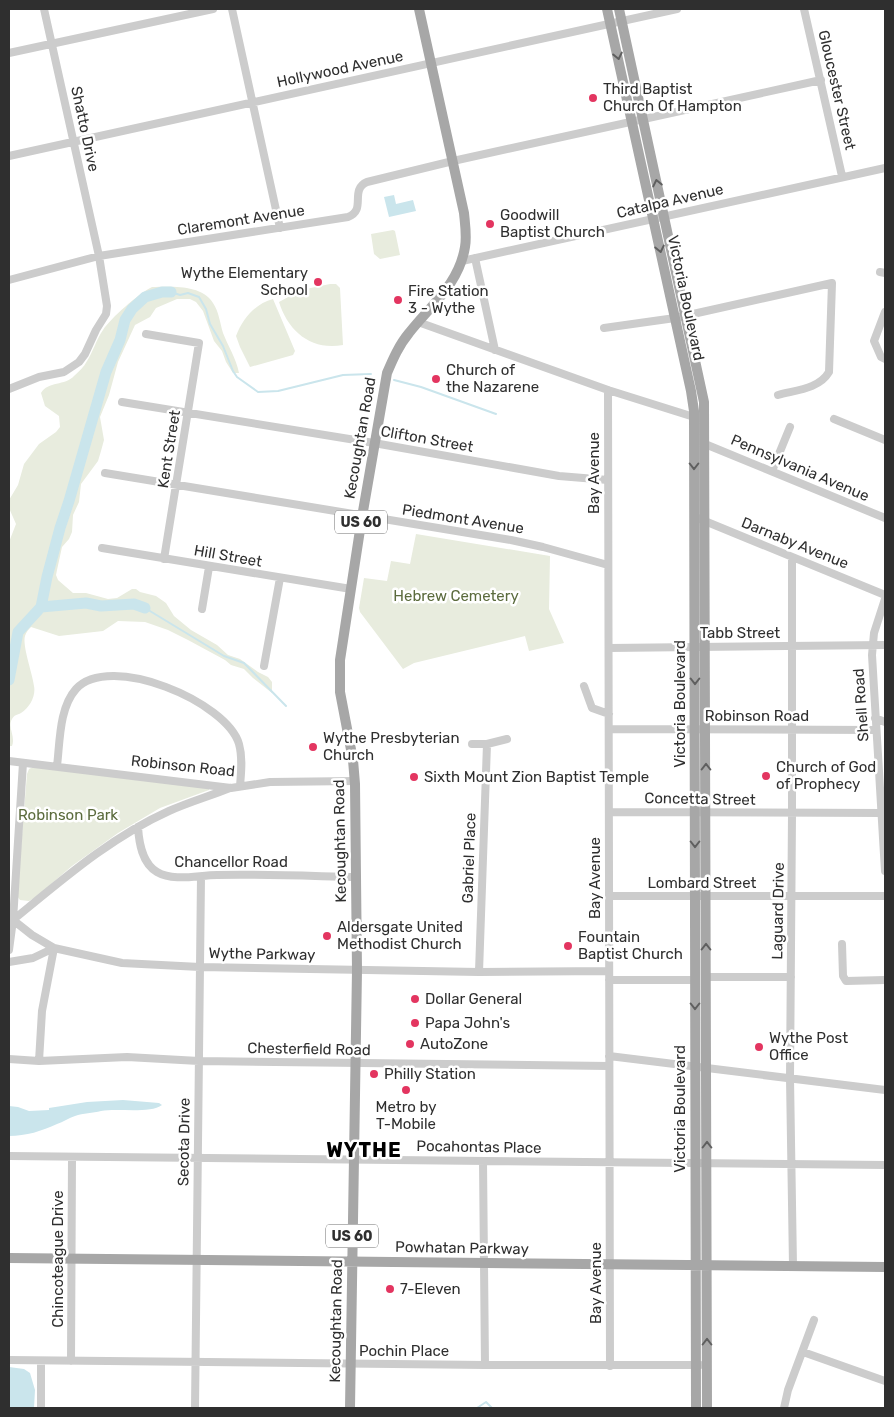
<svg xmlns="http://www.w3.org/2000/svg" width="894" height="1417" font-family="Rubik,sans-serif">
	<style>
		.green { fill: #e8ecde }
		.water { fill: #cae5ec }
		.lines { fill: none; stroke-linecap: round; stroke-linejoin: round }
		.stream { stroke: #cae5ec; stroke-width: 2 }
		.river { stroke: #cae5ec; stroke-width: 11 }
		.minor { stroke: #ccc; stroke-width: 8 }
		.major { stroke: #a7a7a7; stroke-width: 10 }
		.oneway { stroke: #5f5f5f }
		.poi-dot { fill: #e33560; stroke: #fff; stroke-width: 2 }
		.labels { text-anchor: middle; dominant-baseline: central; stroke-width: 5; stroke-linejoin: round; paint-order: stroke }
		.shield { fill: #fff; stroke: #6d6d6d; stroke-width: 1 }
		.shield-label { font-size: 14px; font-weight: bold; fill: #2f2f2f }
		.street-label { font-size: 15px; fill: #2f2f2f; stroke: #fff }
		.poi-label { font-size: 15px; fill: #2f2f2f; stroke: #fff; text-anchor: start }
		.park-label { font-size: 15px; fill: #5b6b3d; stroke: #fff }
		.district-label { font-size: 20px; font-weight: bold; letter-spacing: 1px; fill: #000; stroke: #fff }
	</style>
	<rect width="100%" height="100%" fill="#fff"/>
	<path class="green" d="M393,230L395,231L400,255L380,259L374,254L371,234Z
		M330,284H336L340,288L343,345C311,351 288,331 279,302L301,290Z
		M152,287C171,287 201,284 213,303C219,312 220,323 223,333C228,346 236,358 239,373H233L226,362L222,351L214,341L203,311L196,302L190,299H177L156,308L150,317L135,325L118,362L109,395L100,417L104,440L101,451L98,461L81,484L79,502L73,515L72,532L69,539L62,547L57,570L56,575L58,580L73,593H86L108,599L117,598L132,589H136L140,592L156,596L166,603L174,616L191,630L217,645L228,655L240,659L258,672L268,677L272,682V693L253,678L244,669L231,665L225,660L188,640L168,630L145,622L118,621L103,631L59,636L31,627C29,629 26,632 25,636C22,646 33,675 34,686C36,696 30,707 21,713C17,715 14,715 12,719C7,728 16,736 12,746H9V542L16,524L9,508V500L18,485L24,464L39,444L56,432L60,427L59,416L45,406L41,393C48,381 65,386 74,376C79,371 84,367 87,361C93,352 96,340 103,330C111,318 138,294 152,287Z
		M273,299L295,351L293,355L250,367L240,347L236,336C243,318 255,304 273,299Z
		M416,534L550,556L549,609L564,643L529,651L525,636L414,663L403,669L360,612L359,608L364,578L387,581L391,561L410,564Z
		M33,767L209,788V790L160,808L118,833L72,866L36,897L29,901L20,900L17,896L27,774L29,769Z"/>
	<path class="water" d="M394,195L396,204L413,200L416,211L389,217L384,197Z
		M123,1100L159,1103L162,1105C150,1114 118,1108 101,1111C93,1113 83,1113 75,1116C69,1118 63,1122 57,1124C42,1131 26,1136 9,1136V1106L18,1107L29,1111L49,1110V1108L87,1102Z
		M9,1367L24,1369L30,1373L35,1390L34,1408H9Z"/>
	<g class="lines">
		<path class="stream" d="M171,292L180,295L188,293L199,297L206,309L210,324L223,346L233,371L237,377L258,392L278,391L343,375L371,374
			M394,380L421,387L496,414
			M145,608L224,656L244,663L286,706
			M477,1408L486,1402L492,1408"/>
		<path class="river" d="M41,607L86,603L101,606L134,604L145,608
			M9,680L18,632L41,607L47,577L60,528L69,501L106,372L120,340L125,320L132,309L145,297L162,292H171"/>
		<path class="minor" d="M232,9L280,228
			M804,9L842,176
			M9,53L213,9
			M9,156L677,9
			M475,258L495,350
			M462,261L885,168
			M880,272L885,273
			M9,280L99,256L348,217C367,210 349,190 367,182L453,161L821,80
			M885,312L874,341L881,357L885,359
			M418,322L608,390L694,417
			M604,328L675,318L832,283L829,372C819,389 796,390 778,395
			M146,334L199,343L164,559
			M9,389L39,377L64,372L79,362L85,354L96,330L106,314L107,306L99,256L44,9
			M608,390L610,1366
			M122,402L374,443L559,476L608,480
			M834,419L885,440
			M705,444L885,518
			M772,471L790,427
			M105,473L511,540L543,547L608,565
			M695,517L885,595
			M102,548L351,589
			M792,557V814L790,1078L793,1266
			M885,599L874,633L872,655L885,871
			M202,609L209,567
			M609,648L885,645
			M264,666L280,578
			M584,686L592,708L609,714
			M875,718L885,722
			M609,729L876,730
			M472,744H487L507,739
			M9,761L231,788L270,782L355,781
			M23,763L13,920L32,935L54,948L42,1011L39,1061
			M57,766C60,742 59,708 76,689C110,652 227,702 239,744C243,758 241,773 240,786
			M609,812L882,813
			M138,827C139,843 142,863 157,872C174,882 198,875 217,875C263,874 310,876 356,877
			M609,896H885
			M842,944L843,976L846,981L885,980
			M9,950L13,920C62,880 111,837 169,811C189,802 210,796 230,788
			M9,962L33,958L54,948L122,963L200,967L479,972L609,971
			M479,972L487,744
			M706,977H791
			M609,980H695
			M609,1056L885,1090
			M9,1059L39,1061L127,1057L199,1061L609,1066
			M9,1156L885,1165
			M483,1161L485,1365
			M803,1352L885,1381
			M9,1360L485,1365H700
			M71,1361L72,1157
			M41,1408V1361
			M195,1408L201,877
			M784,1408L788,1390L814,1320"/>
		<path class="major" d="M607,9L691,391L694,411L696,1408
			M619,9L704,402L707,1408
			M9,1258L885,1267
			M350,1408L357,970L355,784L353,760L340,692V660L362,517L387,373C393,359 399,345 409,333C431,305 459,284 465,247C467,236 465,224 464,213L419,9"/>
	</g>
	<defs><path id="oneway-chevron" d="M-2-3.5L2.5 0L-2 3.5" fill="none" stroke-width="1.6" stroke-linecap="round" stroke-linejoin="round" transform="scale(1.25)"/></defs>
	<g class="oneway">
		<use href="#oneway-chevron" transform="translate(618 56) rotate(78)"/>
		<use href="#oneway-chevron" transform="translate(657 183) rotate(-102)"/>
		<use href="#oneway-chevron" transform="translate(660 249) rotate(78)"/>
		<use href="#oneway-chevron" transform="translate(694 466) rotate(90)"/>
		<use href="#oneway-chevron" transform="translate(695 681) rotate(90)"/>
		<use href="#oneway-chevron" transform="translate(706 767) rotate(-90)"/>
		<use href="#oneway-chevron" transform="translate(695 844) rotate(90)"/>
		<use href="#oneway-chevron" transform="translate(706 947) rotate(-90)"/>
		<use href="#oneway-chevron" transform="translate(695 1006) rotate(90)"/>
		<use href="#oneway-chevron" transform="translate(707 1145) rotate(-90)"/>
		<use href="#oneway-chevron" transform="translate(707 1342) rotate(-90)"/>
	</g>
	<g class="poi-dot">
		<circle cx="593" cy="98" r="5"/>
		<circle cx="490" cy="224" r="5"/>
		<circle cx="318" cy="282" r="5"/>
		<circle cx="398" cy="300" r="5"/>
		<circle cx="436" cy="379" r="5"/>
		<circle cx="313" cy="747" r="5"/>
		<circle cx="766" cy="776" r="5"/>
		<circle cx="414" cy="777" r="5"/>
		<circle cx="327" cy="936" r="5"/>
		<circle cx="568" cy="946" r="5"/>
		<circle cx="415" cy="999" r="5"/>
		<circle cx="415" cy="1023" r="5"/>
		<circle cx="410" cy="1044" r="5"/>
		<circle cx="759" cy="1047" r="5"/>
		<circle cx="374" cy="1074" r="5"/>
		<circle cx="406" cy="1090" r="5"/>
		<circle cx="390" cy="1289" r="5"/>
	</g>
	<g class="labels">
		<g class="shield">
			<rect x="335" y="510.5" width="52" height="23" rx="4"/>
			<rect x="326" y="1224.5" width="52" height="23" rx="4"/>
		</g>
		<g class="shield-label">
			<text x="361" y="522">US 60</text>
			<text x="352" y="1236">US 60</text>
		</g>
		<g class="street-label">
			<text transform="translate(340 69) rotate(-12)">Hollywood Avenue</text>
			<text transform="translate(837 90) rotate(77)">Gloucester Street</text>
			<text transform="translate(85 129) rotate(78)">Shatto Drive</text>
			<text transform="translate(670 201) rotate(-13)">Catalpa Avenue</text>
			<text transform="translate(241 220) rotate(-9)">Claremont Avenue</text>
			<text transform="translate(686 298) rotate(78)">Victoria Boulevard</text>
			<text transform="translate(360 438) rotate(-80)">Kecoughtan Road</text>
			<text transform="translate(427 439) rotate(10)">Clifton Street</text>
			<text transform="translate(169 449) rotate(-81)">Kent Street</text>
			<text transform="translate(800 468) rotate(23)">Pennsylvania Avenue</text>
			<text transform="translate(594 473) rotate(-90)">Bay Avenue</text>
			<text transform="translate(463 519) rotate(9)">Piedmont Avenue</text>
			<text transform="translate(795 543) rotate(22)">Darnaby Avenue</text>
			<text transform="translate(228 556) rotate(10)">Hill Street</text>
			<text x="740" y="633">Tabb Street</text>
			<text transform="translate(680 704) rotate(-90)">Victoria Boulevard</text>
			<text transform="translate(861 705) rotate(-94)">Shell Road</text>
			<text x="757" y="716">Robinson Road</text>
			<text transform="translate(183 766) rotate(6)">Robinson Road</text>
			<text transform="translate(700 799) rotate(1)">Concetta Street</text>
			<text transform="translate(340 841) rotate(-91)">Kecoughtan Road</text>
			<text transform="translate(469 858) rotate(-88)">Gabriel Place</text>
			<text x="231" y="862">Chancellor Road</text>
			<text transform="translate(595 878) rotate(-90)">Bay Avenue</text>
			<text x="702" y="883">Lombard Street</text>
			<text transform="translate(778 911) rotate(-89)">Laguard Drive</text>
			<text transform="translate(262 954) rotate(1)">Wythe Parkway</text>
			<text transform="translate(309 1049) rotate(1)">Chesterfield Road</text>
			<text transform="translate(680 1109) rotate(-90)">Victoria Boulevard</text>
			<text transform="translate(184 1142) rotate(-89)">Secota Drive</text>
			<text transform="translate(479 1147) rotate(1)">Pocahontas Place</text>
			<text transform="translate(462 1248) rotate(1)">Powhatan Parkway</text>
			<text transform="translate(58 1259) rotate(-90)">Chincoteague Drive</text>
			<text transform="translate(596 1283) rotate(-90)">Bay Avenue</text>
			<text transform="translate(336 1321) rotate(-89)">Kecoughtan Road</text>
			<text x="404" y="1351">Pochin Place</text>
		</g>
		<g class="poi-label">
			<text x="603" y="89">Third Baptist<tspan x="603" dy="17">Church Of Hampton</tspan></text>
			<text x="500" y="215">Goodwill<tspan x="500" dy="17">Baptist Church</tspan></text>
			<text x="308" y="273" text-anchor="end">Wythe Elementary<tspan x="308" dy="17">School</tspan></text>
			<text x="408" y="291">Fire Station<tspan x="408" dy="17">3 - Wythe</tspan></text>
			<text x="446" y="370">Church of<tspan x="446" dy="17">the Nazarene</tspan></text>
			<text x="323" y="738">Wythe Presbyterian<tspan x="323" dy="17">Church</tspan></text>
			<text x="776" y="767">Church of God<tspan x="776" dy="17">of Prophecy</tspan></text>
			<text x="424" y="777">Sixth Mount Zion Baptist Temple</text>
			<text x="337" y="927">Aldersgate United<tspan x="337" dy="17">Methodist Church</tspan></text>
			<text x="578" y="937">Fountain<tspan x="578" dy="17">Baptist Church</tspan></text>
			<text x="425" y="999">Dollar General</text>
			<text x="425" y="1023">Papa John's</text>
			<text x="769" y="1038">Wythe Post<tspan x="769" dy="17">Office</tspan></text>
			<text x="420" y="1044">AutoZone</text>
			<text x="384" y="1074">Philly Station</text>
			<text x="406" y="1107" text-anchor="middle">Metro by<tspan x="406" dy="17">T-Mobile</tspan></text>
			<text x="400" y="1289">7-Eleven</text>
		</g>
		<g class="park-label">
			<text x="456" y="596">Hebrew Cemetery</text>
			<text x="68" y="815">Robinson Park</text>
		</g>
		<g class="district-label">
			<text x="364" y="1150">WYTHE</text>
		</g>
	</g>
	<rect width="894" height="1417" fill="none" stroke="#2f2f2f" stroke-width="20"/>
</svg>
